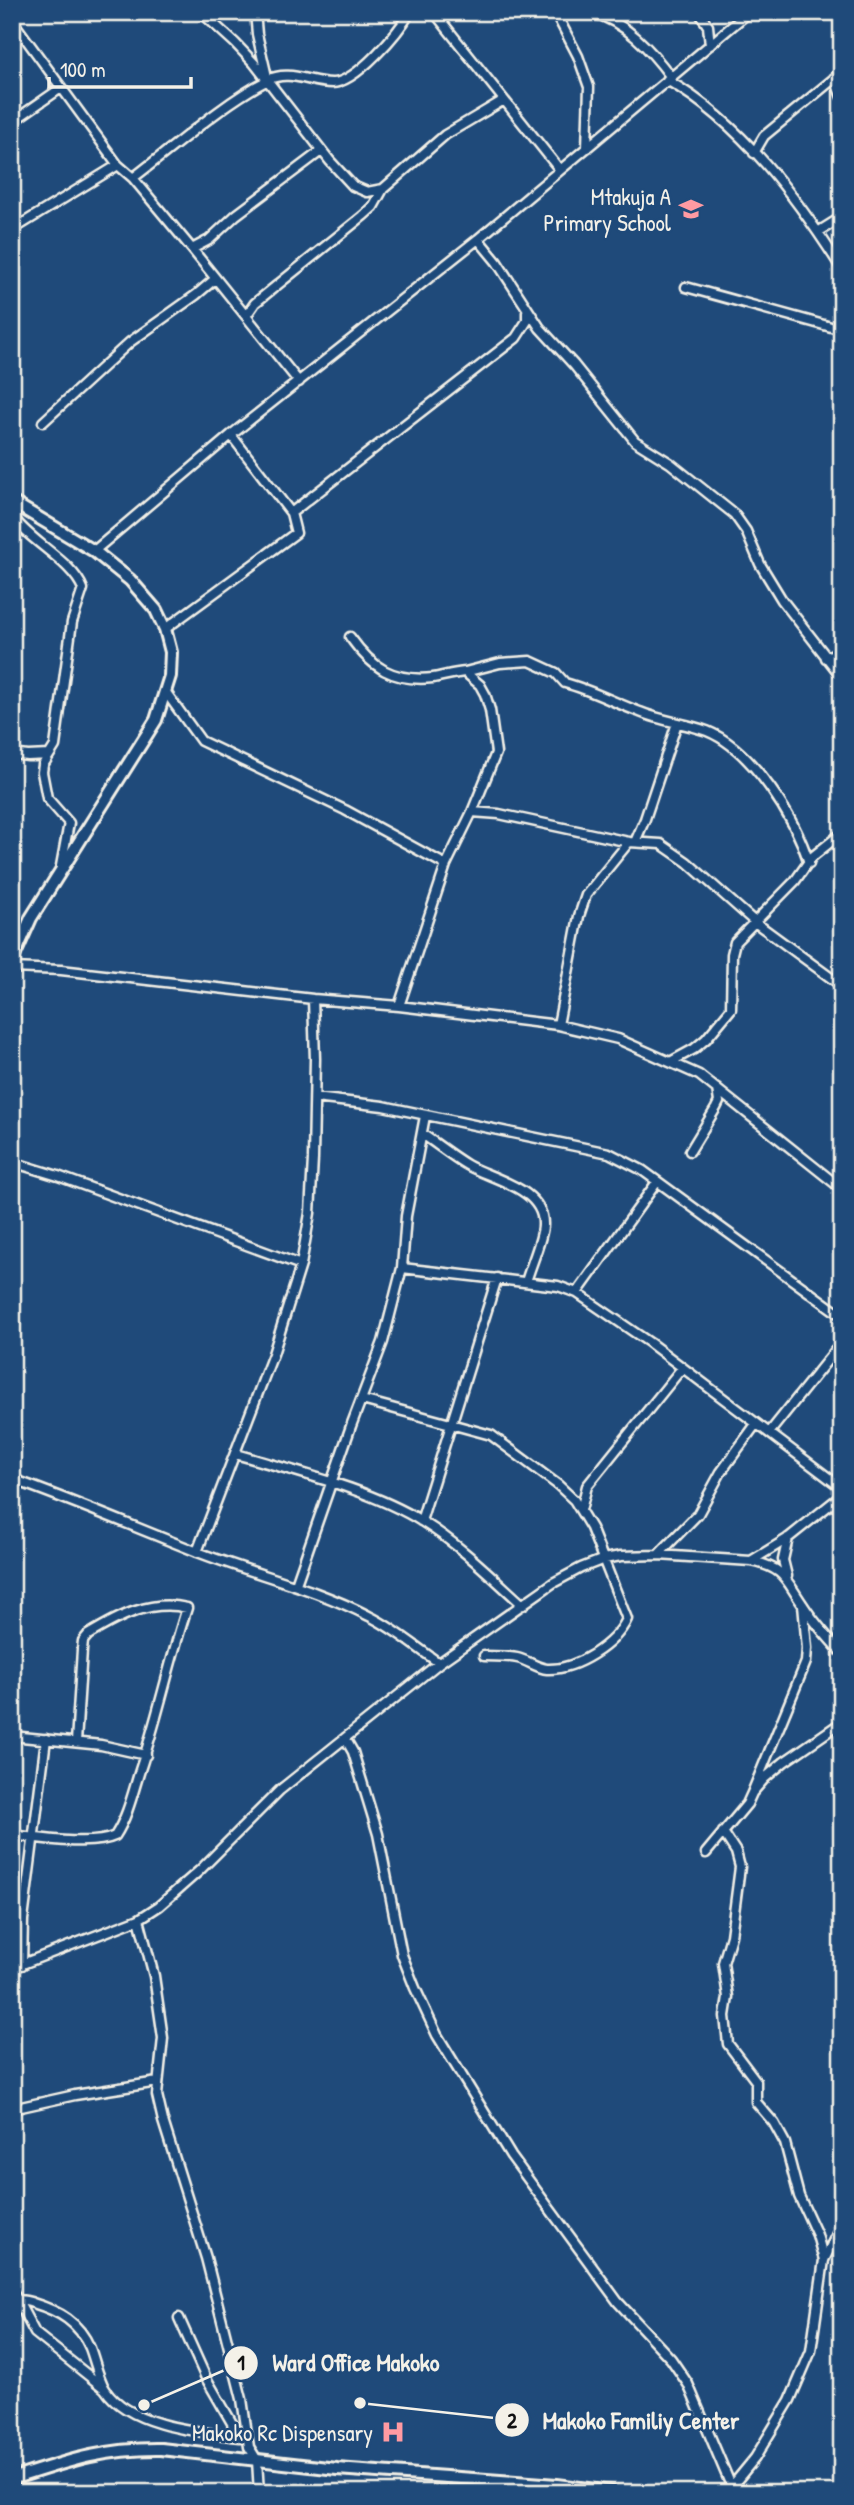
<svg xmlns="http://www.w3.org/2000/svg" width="854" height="2505" font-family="'Patrick Hand',sans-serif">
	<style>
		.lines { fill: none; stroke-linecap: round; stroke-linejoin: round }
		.street-casing { stroke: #f4f1e8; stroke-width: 13 }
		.secondary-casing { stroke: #f4f1e8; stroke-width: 16 }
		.street { stroke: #1f4a7a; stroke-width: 8 }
		.secondary { stroke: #1f4a7a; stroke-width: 10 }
		.labels { text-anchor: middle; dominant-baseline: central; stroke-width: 5; stroke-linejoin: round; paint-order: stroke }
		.poi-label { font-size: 23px; fill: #f4f1e8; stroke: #1f4a7a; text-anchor: end }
		.leader { fill: none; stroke: #f4f1e8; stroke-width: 2.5 }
		.callout-dot { fill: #f4f1e8; stroke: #1f4a7a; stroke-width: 2.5 }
		.mark-label { font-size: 21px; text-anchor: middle; font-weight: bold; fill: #111 }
		.callout-label { font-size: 24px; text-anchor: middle; font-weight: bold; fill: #f4f1e8; stroke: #1f4a7a; stroke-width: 5; stroke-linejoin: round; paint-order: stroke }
	</style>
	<rect width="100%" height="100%" fill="#1f4a7a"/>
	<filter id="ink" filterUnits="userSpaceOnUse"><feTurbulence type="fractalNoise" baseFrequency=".0143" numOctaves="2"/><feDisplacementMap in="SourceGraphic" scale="14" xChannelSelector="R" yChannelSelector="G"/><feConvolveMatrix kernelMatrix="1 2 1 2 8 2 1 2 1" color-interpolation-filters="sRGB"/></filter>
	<g filter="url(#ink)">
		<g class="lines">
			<g class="street-casing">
				<path id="street" d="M201,12L235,43L254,63L330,161L353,186L367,192L383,189L445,135L504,100
					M255,12L257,34L267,77
					M434,12L560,170
					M555,12L578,56L589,87L587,148
					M591,12C626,22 650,49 671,77
					M699,12L708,26L710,45
					M12,20L118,165L133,178L192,249L299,382
					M834,78L842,97
					M667,80C742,123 797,198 842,269
					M12,122L61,88
					M754,153L764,136L842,72
					M133,178C174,147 223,103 268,80C289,69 310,83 332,83C356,83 399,32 410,12
					M12,230L118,165
					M818,232L842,217
					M478,239L497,262L540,328L574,365L635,441L670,463L734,514L746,531L760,564L782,600L842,677
					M192,249L209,240L236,215L321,151
					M686,287L842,330
					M246,316L255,303L363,216L373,207L383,189
					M43,422L130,342L196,295L215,279
					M291,513L516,338L527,321V312
					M12,516C29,541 73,562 83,589L72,622L55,746L43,765L42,772L47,798L69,823L61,866
					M94,551L231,435L478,239L749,12
					M165,629L296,533L291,513L231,435
					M350,637C372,668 393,682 433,678C444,676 454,673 465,672L480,685L485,694L490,710L496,753L472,812L446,865L399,1006
					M826,658L842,649
					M465,672L500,663L530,661L556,673L565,683C591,690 615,703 640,712C661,721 685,723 707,731C752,749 795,818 809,863
					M165,691L201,741L345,810L446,865
					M12,754L28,756L49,755
					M472,812L499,814L629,842L661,844L687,862L756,923L842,986
					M635,842L645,819L677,723
					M12,929L25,933
					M12,968L61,970L313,999L399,1006L558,1025L618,1039L699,1075L842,1189
					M558,1025L579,916L586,895L629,842
					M672,1061L694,1049L706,1039L731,1009L732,954L735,942L795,881L812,857L842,833
					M315,1098L383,1106L609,1153L642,1170L842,1316
					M422,1134C437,1144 452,1156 467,1165C491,1179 544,1188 543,1225C543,1238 530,1267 526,1282
					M690,1151L716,1108L719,1102L717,1089
					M12,1162L58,1176L301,1265
					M402,1268L558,1286L577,1293L650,1343L842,1488
					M577,1293L657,1182
					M362,1400L491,1435L558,1485L574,1500L591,1528L627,1619C615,1645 576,1670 547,1669C537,1668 527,1660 517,1658C506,1656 495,1656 484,1656
					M769,1433L842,1342
					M236,1454C296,1472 370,1489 423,1522C460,1545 491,1576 523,1605
					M12,1479C74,1501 134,1527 195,1551C253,1574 313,1587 369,1616C394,1628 416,1647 439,1663
					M581,1510L587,1486L682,1368
					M421,1521L497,1278
					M197,1552L273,1354L301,1265L310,1213L313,1159L315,1059L313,999
					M658,1555L698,1514L721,1472L756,1424
					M751,1561C785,1568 785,1579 803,1605C814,1622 828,1638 842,1653
					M787,1576L783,1560L788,1538
					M296,1584L351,1426L383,1342L402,1268L406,1216L425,1116
					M12,1736L101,1745L146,1755
					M345,1738L353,1752L378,1834L402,1955L415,1988L437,2035L511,2156L618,2302L671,2359L688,2384L734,2493
					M752,1793L806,1662L807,1648L803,1605
					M723,1832L736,1852L740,1867L731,1936L723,1963L728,1997L725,2016L728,2044L756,2081V2102L774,2123L785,2143L799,2196L817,2235L824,2260
					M12,1835C38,1838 92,1847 115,1836C128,1816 133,1792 140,1770C158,1717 169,1662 187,1608C151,1599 119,1616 88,1635L83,1641L82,1650L76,1742
					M706,1853L747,1804L752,1793L765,1778L784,1762L842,1722
					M139,1919L154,1976L163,2038L157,2095L163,2121L206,2258L242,2399L249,2447L257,2460L259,2493
					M22,1965L23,1920L46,1739
					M12,1968L139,1919L159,1906L199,1871L280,1790L439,1663L553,1583L581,1568L604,1559L621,1556L658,1555L751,1561L787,1539L842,1495
					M12,2109L75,2095L158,2082
					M12,2290L35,2333L104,2388
					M12,2298C19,2301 26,2300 33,2303C59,2311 79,2322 90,2348C95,2361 98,2377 105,2389C130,2427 200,2432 240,2437
					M179,2318L206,2378L240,2437
					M732,2486L755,2458L790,2400L811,2351L824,2260L842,2224"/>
			</g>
			<g class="secondary-casing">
				<path id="secondary" d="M12,502L94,551L130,580L156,610L165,629L171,652L170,676L156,720L31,918L12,961
					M12,2479C65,2462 104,2448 161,2449L337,2469L557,2485L619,2493"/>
			</g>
			<use href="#street" class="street"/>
			<use href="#secondary" class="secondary"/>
		</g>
	</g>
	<defs>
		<g id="school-bare" transform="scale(1.89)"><path d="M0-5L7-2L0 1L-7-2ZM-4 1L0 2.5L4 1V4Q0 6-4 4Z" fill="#ff9aa2" stroke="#1f4a7a" stroke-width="2.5" paint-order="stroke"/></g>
		<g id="hospital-bare" transform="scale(1.89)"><path d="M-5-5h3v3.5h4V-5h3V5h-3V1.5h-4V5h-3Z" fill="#ff9aa2" stroke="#1f4a7a" stroke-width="2.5" paint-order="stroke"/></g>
	</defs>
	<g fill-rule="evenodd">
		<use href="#school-bare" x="691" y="209"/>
		<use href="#hospital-bare" x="393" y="2432"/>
	</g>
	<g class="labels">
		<g class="poi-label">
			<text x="671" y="196">Mtakuja A<tspan x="671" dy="26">Primary School</tspan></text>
			<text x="373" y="2432">Makoko Rc Dispensary</text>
		</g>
	</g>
	<path class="leader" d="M144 2405L241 2363M360 2403L512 2420"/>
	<g class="callout-dot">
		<circle cx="144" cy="2405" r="7"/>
		<circle cx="360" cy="2403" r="7"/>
		<circle cx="241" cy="2363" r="18"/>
		<circle cx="512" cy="2420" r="18"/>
	</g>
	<g class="mark-label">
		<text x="241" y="2370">1</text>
		<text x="512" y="2428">2</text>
	</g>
	<g class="callout-label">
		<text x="356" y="2371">Ward Office Makoko</text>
		<text x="641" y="2429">Makoko Familiy Center</text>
	</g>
	<rect width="854" height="2505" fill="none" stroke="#1f4a7a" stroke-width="42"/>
	<rect x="21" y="21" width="812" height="2463" fill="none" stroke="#f4f1e8" stroke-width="2.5" filter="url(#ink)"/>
	<path d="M49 77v10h142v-10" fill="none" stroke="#f4f1e8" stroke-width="3.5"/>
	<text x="60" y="77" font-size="21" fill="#f4f1e8" stroke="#1f4a7a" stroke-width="5" paint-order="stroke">100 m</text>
</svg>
